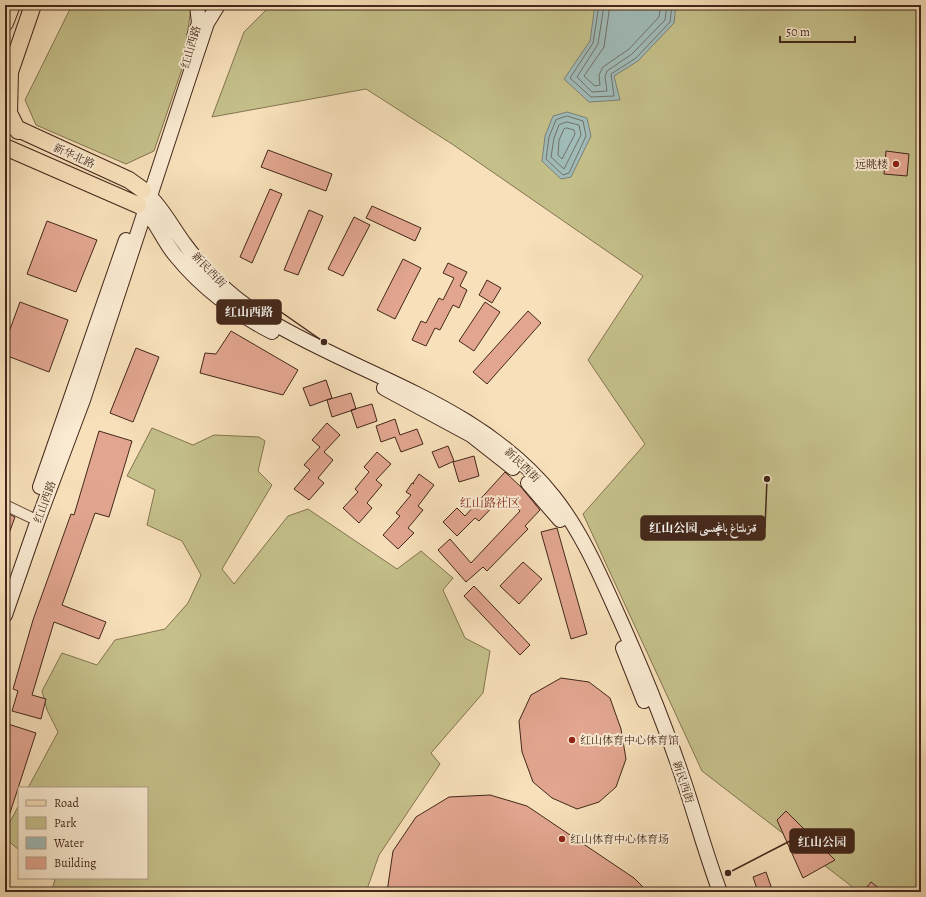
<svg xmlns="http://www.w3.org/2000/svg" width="926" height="897" font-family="Alegreya,Amiri,'Noto Serif SC',serif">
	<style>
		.green { fill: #c5c08a; stroke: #847452 }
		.water { fill: #a0bbb8; stroke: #7b8079 }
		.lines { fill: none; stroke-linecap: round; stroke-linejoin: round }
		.shore { stroke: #727169; stroke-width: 1 }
		.building { fill: #e2a690; stroke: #43271a }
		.minor-casing { stroke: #705542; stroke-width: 12 }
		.secondary-casing { stroke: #43271a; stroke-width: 16 }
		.primary-casing { stroke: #43271a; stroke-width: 18 }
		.minor { stroke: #faebd2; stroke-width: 10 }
		.secondary { stroke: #faebd2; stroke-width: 14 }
		.primary { stroke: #f7e0ba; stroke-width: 16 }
		.poi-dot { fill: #8f2418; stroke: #faebd2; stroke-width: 1.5 }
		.labels { text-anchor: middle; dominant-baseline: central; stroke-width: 4; stroke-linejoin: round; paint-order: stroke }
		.street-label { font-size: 11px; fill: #43271a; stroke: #faebd2 }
		.poi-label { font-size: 11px; fill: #43271a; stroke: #faebd2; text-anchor: start }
		.neighbourhood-label { font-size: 12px; fill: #7a1f14; stroke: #faebd2 }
		.leader { fill: none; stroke: #43271a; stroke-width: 1.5 }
		.callout-dot { fill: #43271a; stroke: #faebd2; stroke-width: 1.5 }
		.callout { fill: #43271a; stroke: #43271a; stroke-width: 1.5 }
		.callout-label { font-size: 12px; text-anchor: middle; font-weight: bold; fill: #fff }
	</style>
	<rect width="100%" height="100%" fill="#f7e0ba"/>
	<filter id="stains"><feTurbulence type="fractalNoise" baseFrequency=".005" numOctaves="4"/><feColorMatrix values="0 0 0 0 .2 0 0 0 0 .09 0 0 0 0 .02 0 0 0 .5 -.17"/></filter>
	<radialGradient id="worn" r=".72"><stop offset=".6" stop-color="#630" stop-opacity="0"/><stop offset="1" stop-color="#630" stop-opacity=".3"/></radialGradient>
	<path class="green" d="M72,5H190L191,9L182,69L154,151L126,164L36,125L25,100Z
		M271,5H921V892H859L702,771L583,514L645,444L588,360L643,276L452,144L366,89L212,117L244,32Z
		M152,428L193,445L214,435L259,437L265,441L258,471L272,485L222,569L234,584L288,516L308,509L397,569L421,551L453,578L443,590L465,638L490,651L483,693L431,753L440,764L379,855L366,892H51L55,880L52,878H147V788H28L58,732L47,710L42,691L62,653L97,665L115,640L165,629L188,603L201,575L182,541L147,525L155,490L127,476Z
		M19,805V850L5,838V831Z"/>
	<path class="water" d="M595,5H676L674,23L638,61L614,76L620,100L589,102L564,79L590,41Z
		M567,112L587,118L591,136L571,177L561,179L542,161L545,136L553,116Z"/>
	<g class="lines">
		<path class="shore" d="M599,5L593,43L570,78L591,97L614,96L611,74L636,58L670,22L672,5
			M604,5L598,44L577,77L592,92L607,91L605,77L607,71L632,54L665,20L667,5
			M610,5L604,47L584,76L595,86L600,85L599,75L603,67L629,49L659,17L661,5
			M567,116L583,121L586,136L569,173L563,175L546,159L549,137L556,120Z
			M567,122L579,125L581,135L564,169L551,157L554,138L559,125Z
			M567,128L574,130L575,134L562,159L558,155L559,140L564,129Z"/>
	</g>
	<path class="building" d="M268,150L332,174L326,191L261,167Z
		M886,151L909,154L907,176L884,174Z
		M270,189L282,194L252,263L240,257Z
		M372,206L421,228L415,241L366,218Z
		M309,210L323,216L298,275L284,270Z
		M354,217L370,225L343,276L328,269Z
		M47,221L97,240L76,292L27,274Z
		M403,259L421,268L395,319L377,310Z
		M448,263L467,272L460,286L467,290L459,308L453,305L440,330L435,328L426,346L412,340L421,321L426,323L439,298L443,300L454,278L443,273Z
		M487,280L501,288L492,303L479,295Z
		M20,302L68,320L49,372L5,355V343Z
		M485,302L500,312L474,351L459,341Z
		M528,311L541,323L487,384L473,372Z
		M231,331L298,370L283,395L200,373L205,353L216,354Z
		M136,348L159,357L133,422L110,413Z
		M326,380L332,398L310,406L303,388Z
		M351,393L356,409L332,417L327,400Z
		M372,404L377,421L357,428L351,410Z
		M395,419L400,435L417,429L423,444L401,452L395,437L381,442L376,426Z
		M327,423L340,435L324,452L333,460L318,478L324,483L309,500L294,489L310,470L304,465L320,447L312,440Z
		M99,431L132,441L109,517L95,513L62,605L106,622L99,639L54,622L32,695L46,699L41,719L12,711L18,691L13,689L33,620L71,514L74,515Z
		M448,446L454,461L439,468L432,452Z
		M377,452L391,464L376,480L382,485L367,503L372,508L359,523L343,508L358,492L355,489L369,472L364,467Z
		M474,456L479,476L459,482L453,462Z
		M505,472L521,487L540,510L525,526L528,529L487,571L483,567L466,582L438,550L450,539L471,563L520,511L504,495L479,521L475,518L457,536L443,522L457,508L465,516Z
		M419,474L434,485L418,506L423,510L408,528L414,533L398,549L383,535L400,516L396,513L411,495L406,492L412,483L414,484L413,483Z
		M5,512L15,517L6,542H5Z
		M557,528L587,634L571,639L541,532Z
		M523,562L542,579L519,604L500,586Z
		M474,586L530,645L520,655L464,596Z
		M561,678L589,682L610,698L621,729L626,759L616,787L599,802L577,809L552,798L533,782L522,752L519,721L531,695Z
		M5,723L36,733L7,822H5Z
		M490,795L527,806L634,878L648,892H387L393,851L416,817L449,797Z
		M786,811L835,860L803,878L777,820Z
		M766,872L773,892H758L753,877Z
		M871,882L884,892H863Z"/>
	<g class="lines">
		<g class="minor-casing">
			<path id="minor" d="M5,505L30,517"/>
		</g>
		<g class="secondary-casing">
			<path id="secondary" d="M194,37L199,23L197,5
				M143,190C160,204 171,225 184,243C206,273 235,301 268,320C365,378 480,404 554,497C580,530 597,568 614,606C638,659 661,714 680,770C694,810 705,852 720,892
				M138,205C156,218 162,240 176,256C201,287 237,314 272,332
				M384,388L471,435L513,468
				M528,483L560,520
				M40,487L126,240
				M5,615L38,520L83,400L196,56L207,23L218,5
				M623,648L644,701"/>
		</g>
		<g class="primary-casing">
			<path id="primary" d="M5,23L12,5
				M10,72L9,113L18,131
				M5,78L10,72L33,5
				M5,123L129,180L143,190
				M5,147L138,205"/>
		</g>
		<use href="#minor" class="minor"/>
		<use href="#secondary" class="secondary"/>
		<use href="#primary" class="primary"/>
	</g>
	<g class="poi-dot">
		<circle cx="896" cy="164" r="4"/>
		<circle cx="572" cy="740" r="4"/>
		<circle cx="562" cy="839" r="4"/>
	</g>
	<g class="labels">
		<g class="street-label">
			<text transform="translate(191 47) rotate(-74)">红山西路</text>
			<text transform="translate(74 156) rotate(24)">新华北路</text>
			<text transform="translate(209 270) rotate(46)">新民西街</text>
			<text transform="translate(522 465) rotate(44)">新民西街</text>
			<text transform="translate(45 502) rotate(-70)">红山西路</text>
			<text transform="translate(683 782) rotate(72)">新民西街</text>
		</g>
		<g class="poi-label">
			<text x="888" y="164" text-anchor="end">远眺楼</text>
			<text x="580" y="740">红山体育中心体育馆</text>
			<text x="570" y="839">红山体育中心体育场</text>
		</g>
		<g class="neighbourhood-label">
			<text x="490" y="503">红山路社区</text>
		</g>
	</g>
	<path class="leader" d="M324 342L281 312M767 479L765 528M728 873L790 841"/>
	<g class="callout-dot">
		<circle cx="324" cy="342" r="4"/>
		<circle cx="767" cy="479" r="4"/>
		<circle cx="728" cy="873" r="4"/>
	</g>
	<g class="callout">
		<rect x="217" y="300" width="64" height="24" rx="4"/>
		<rect x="641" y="516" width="124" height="24" rx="4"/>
		<rect x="790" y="829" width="64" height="24" rx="4"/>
	</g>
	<g class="callout-label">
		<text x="249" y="316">红山西路</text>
		<text x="703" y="532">红山公园 قىزىلتاغ باغچىسى</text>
		<text x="822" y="846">红山公园</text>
	</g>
	<rect width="926" height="897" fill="none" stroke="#f7e0ba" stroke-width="20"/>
	<rect x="6" y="6" width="914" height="885" fill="none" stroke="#43271a" stroke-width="2"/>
	<rect x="10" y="10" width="906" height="877" fill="none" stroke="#43271a"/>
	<rect x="18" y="787" width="130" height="92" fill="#faebd2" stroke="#b19d88"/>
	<rect x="26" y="800" width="20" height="6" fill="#f7e0ba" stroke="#b19d88"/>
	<text x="54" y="807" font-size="12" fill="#43271a">Road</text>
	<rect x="26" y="817" width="20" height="12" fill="#c5c08a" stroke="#b19d88"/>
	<text x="54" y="827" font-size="12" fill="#43271a">Park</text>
	<rect x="26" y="837" width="20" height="12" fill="#a0bbb8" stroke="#b19d88"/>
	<text x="54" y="847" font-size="12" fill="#43271a">Water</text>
	<rect x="26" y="857" width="20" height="12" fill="#e2a690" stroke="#b19d88"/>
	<text x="54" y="867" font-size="12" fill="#43271a">Building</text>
	<path d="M780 36v6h75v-6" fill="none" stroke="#43271a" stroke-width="2"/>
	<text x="786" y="36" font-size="12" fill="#43271a" stroke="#faebd2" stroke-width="3" paint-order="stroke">50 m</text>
	<rect width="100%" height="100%" filter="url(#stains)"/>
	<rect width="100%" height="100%" fill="url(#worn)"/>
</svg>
